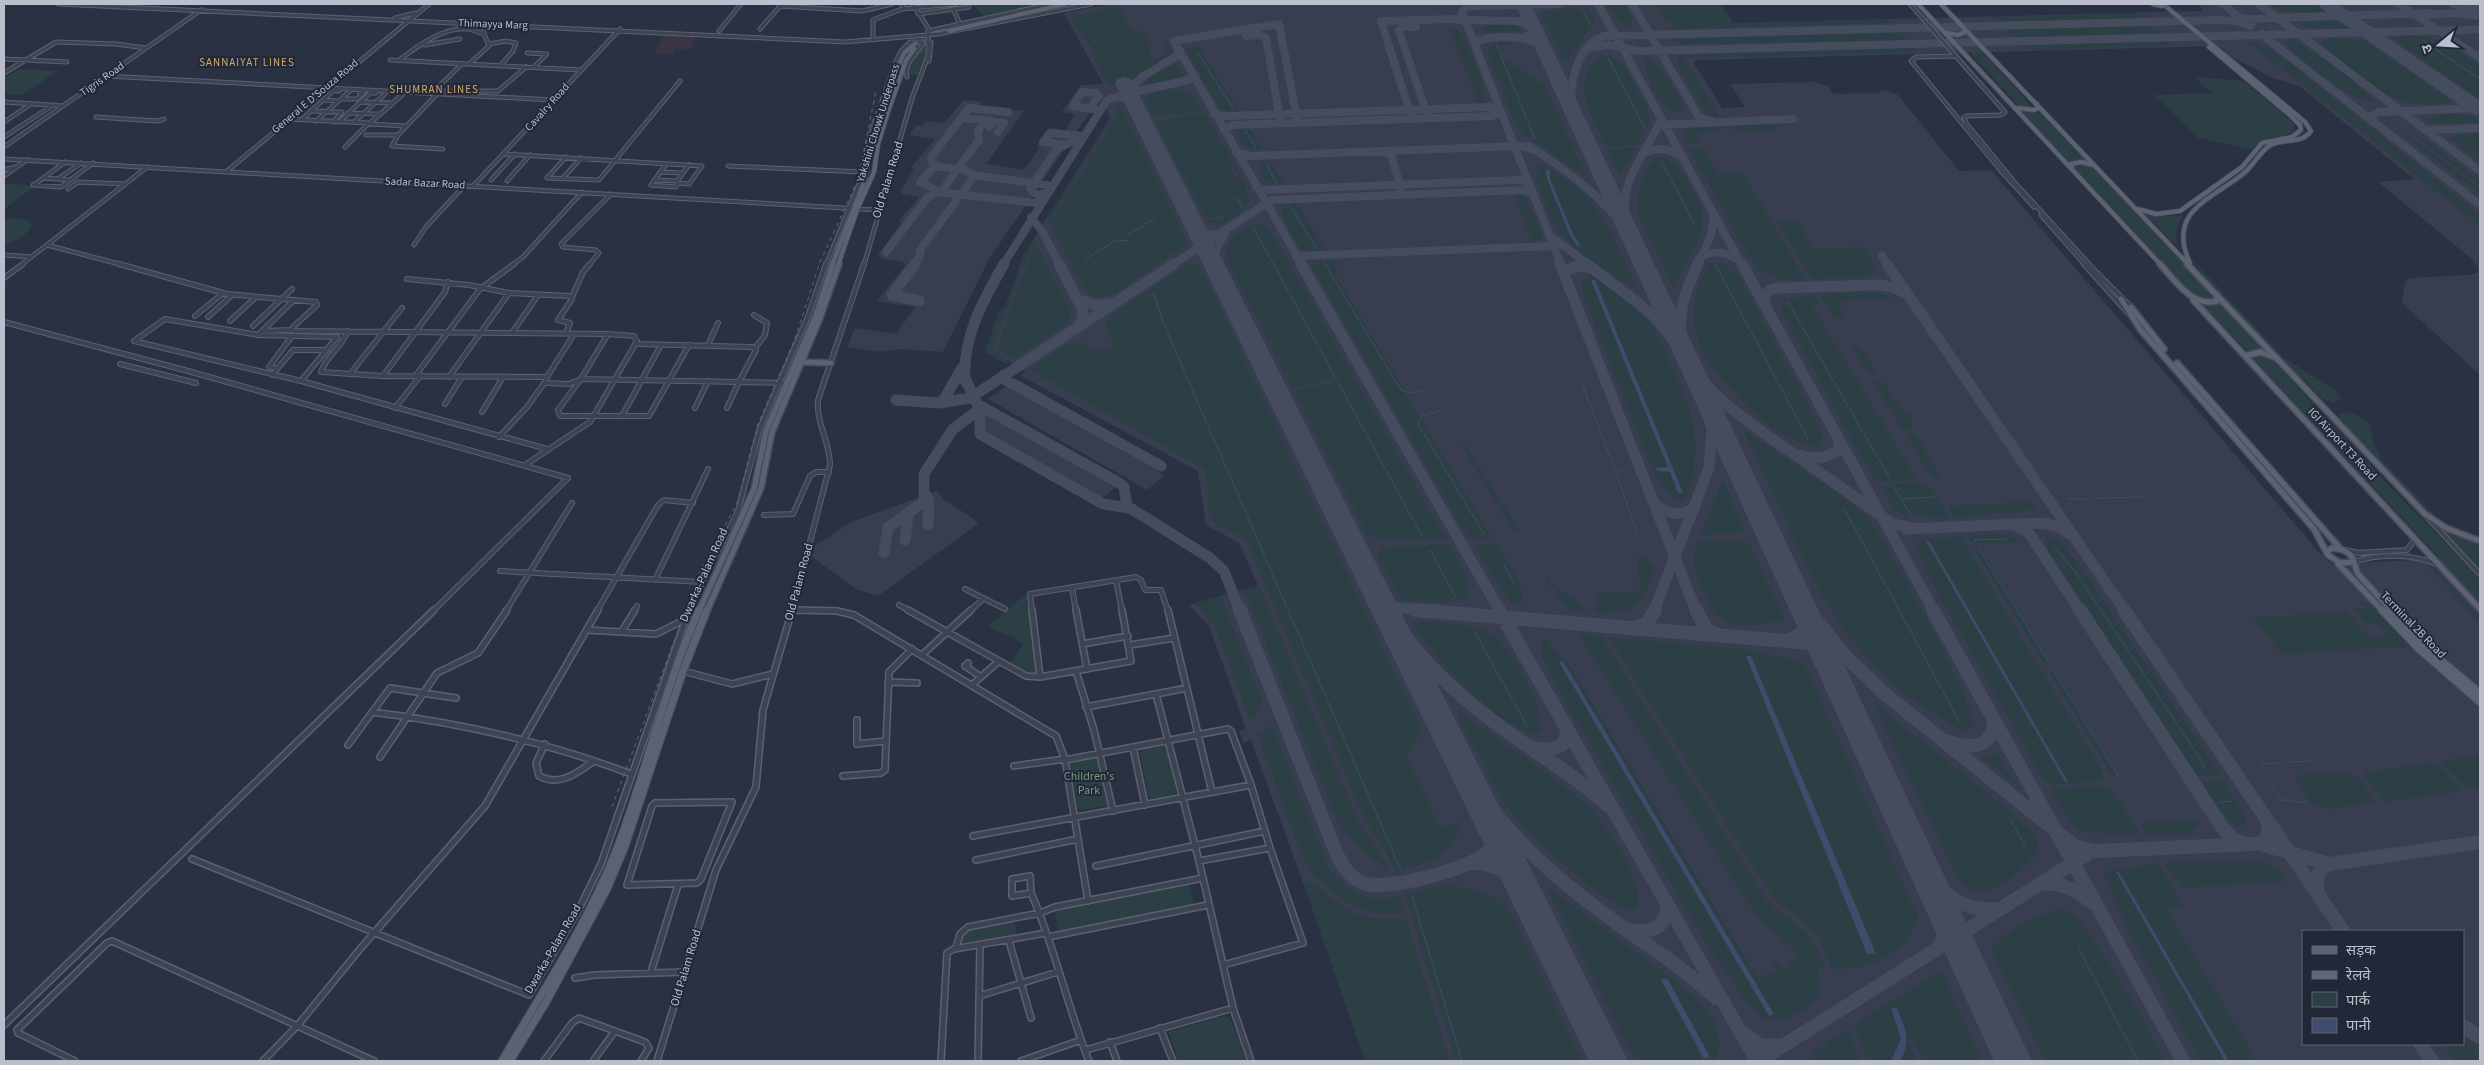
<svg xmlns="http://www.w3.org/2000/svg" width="2484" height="1065" font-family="'Source Sans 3','Noto Sans Devanagari',sans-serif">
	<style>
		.medical { fill: #393544 }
		.airport { fill: #383e50; fill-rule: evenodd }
		.green { fill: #2c3f45; fill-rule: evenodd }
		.water { fill: #404c6b }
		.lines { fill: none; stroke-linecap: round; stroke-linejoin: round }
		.stream { stroke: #404c6b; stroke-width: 1 }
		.taxiway-far2 { stroke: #444c5e; stroke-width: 8 }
		.taxiway-far1 { stroke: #444c5e; stroke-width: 11 }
		.taxiway { stroke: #444c5e; stroke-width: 14 }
		.runway { fill: #444c5e; fill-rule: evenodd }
		.major-tunnel { stroke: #3f4658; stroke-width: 4; stroke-dasharray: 4 2; stroke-linecap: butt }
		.minor-far2-casing { stroke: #5c6170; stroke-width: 5 }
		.minor-far1-casing { stroke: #5c6170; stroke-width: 6 }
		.minor-casing { stroke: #5c6170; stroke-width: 8 }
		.major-far2-casing { stroke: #474c5c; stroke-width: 5.5 }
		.major-far1-casing { stroke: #474c5c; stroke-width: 8 }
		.major-casing { stroke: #474c5c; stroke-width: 9 }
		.minor-far2 { stroke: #3e4353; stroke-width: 3 }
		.minor-far1 { stroke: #3e4353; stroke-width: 4 }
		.minor { stroke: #3e4353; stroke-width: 5 }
		.major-far2 { stroke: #5c6272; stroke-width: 4 }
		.major-far1 { stroke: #5c6272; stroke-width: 5 }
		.major { stroke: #5c6272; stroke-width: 7 }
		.rail { stroke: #606779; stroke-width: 1; stroke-dasharray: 4 4; stroke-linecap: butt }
		.major-bridge-casing { stroke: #474c5c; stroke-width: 5.5; stroke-linecap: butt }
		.major-bridge { stroke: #5c6272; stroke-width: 4 }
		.labels { text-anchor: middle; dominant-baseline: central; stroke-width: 4; stroke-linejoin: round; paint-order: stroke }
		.far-street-label { font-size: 11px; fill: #bbbfcc; stroke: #222838 }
		.far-neighbourhood-label { font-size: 11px; letter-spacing: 1px; fill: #d1a971; stroke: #222838 }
		.street-label { font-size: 12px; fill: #bbbfcc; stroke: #222838 }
		.park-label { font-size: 12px; fill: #749c82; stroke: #222838 }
	</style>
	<rect width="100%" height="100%" fill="#293143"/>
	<path class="medical" d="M665,35L695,37L691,50L675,49L672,54H654L657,46Z"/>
	<path class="airport" d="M1109,4H1720L1733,23L2201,11L2202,8L2197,4H2480V375L2402,303L2405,282L2409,278L2469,275L2477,273L2479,269L2472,259L2378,182L2414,179L2299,86L2273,78L2231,57L2219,46L1698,60L1693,62L1722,108L1745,107L1730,84L1815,82L1828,86L1834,94L1878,93L1882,90L1897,94L1959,171L1991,170L2325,559L2337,567L2357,566L2362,563L2480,556V1061H1449L1406,920H1381L1354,914L1341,907L1315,883L1304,885L1251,740L1243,742L1239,731L1246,729L1209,626L1189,605L1258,586L1239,543L1206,525L1198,471L1021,376L1025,371L1009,361L1006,364L985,352L999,311L1005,307L1023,256L1110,118L1101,96L989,259L943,352L901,349L879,352L847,347L855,328L896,334L915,307L877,301L905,266L903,262L883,259L878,255L901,223L899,221L919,197L902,194L901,190L914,169L911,168L935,139L909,135L917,125L922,126L926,121L944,123L964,100L979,101L981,102L979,106L1024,111L986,164L1024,170L1040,148L1036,147L1049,128L1065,130L1075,114L1062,112L1081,85L1103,84L1064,13ZM2303,931H2463V1044H2303Z
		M1006,386L1165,475L1147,490L988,399Z
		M986,412L1117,486L1101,499L985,433Z
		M937,491L944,500L974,519L978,524L878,596L856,589L812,557L815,546L851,522Z"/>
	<path class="green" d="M971,4H1044L985,17Z
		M1606,4H1624L1632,18V26L1623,25Z
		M1655,4L1659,6L1720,4L1733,23L1713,24L1888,19L1892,23L1670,29L1669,26L1673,24L1667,22Z
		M2273,4H2313L2326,12H2290L2275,8Z
		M1119,6L1128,22L1089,43L1085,41L1070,16Z
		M1564,9L1587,10L1595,18L1593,25L1569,58L1565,60L1541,15L1543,12Z
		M2136,13L2143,18L1999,22L1993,17Z
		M2330,21L2342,24L2349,29L2310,28L2300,25L2306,22Z
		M1128,24L1135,31H1142L1152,48L1150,49L1152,62L1167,53L1163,42H1167L1173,54L1138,75L1130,82L1108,85L1092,56L1090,45L1126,25L1141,46L1136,50L1145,49L1127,25Z
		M1501,24L1517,26L1521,31L1502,34L1480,30L1484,26Z
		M2149,26L2159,33L2012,37L2004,29Z
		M1450,29L1458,30C1468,42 1489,89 1484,103L1479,104Z
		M1900,32L1907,40L1679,44L1676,39Z
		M2416,36L2427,38L2480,73V99L2394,40L2398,37Z
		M2333,38L2365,41L2453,102C2439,105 2413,105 2399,100C2380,93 2337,59 2323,44L2325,39Z
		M2429,38C2446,40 2466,56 2480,65V72Z
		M2166,41L2174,45L2031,50L2021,46Z
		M2247,41L2260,44L2291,64L2480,215V226Z
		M2290,41C2307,44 2367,88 2373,102C2359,106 2292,56 2287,42Z
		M1513,42V44L1500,46L1502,54L1500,56L1545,85L1584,171L1589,178L1522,133L1509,109L1487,49L1494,44Z
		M923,45H926L925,57L918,75H907L914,55Z
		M1198,46L1239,112L1225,111L1213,97L1185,49Z
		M1910,48L1915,49L1916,52L1705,58H1690L1686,55Z
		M1969,52H1982L2023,96L2032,108H2021Z
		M1602,54H1608L1625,67L1648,110L1650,122L1637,145L1606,146C1592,115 1567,82 1602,54Z
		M1683,56L1720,117L1710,116L1705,112L1678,66V58Z
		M1646,59L1650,60C1661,69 1686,99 1681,113C1660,113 1647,78 1644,61Z
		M1174,64L1180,68L1183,77L1149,85L1143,84L1152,76Z
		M19,69L58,71L22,95L4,94V78Z
		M2194,77L2244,81L2289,119L2294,124V131C2277,141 2268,132 2251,149L2198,138L2154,95L2212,93Z
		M1177,89L1190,92L1203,111L1153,117L1145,100C1153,90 1165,90 1177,89Z
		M1121,106L1188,243L1117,292L1097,298L1086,292L1050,224L1114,121L1118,108Z
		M2037,110L2089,162L2077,160L2068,162L2022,111Z
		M1202,113L1206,114L1243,180H1240L1233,166H1229L1228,168L1232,171L1238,181L1228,182L1226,179L1220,180L1223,184L1244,181L1250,199C1247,211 1222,227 1210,225L1207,221L1224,219L1223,216L1205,218L1155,121Z
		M1114,114L1111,120L1049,222L1047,218Z
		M2445,114L2472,116L2480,123H2437L2426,119Z
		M2393,122L2397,123L2429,142L2480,181V186L2399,124L2396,125L2480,189V194L2413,143Z
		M1772,124L1777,125L1776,130L1737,132L1730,126Z
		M1715,126L1718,131L1696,133L1699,139L1696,143H1687L1684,140L1682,132L1691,127Z
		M1239,129H1250L1262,149C1250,149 1243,148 1238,136Z
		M2464,134H2480V147L2465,137L2480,150V162L2452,140L2453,137Z
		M1695,146L1705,149L1710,163L1722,175L1742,172L1805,279H1777L1761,271L1742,246L1688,147Z
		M1636,148L1620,173H1618L1607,149Z
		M1664,157C1683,166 1704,204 1703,224C1703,232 1679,278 1673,286L1639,216C1636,199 1638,185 1646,171L1645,170L1656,158Z
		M1262,163H1271L1284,184C1271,185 1264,184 1259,170Z
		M2079,163L2091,166L2112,187L2188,267L2214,299L2207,301L2192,295L2074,168V164Z
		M1541,165C1550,166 1557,173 1564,178C1608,211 1616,242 1637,290C1611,273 1576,256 1558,229C1551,219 1547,206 1542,194C1538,185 1533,173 1541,165Z
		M4,183L35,186L4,209Z
		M1514,195H1521L1532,212L1542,237L1540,240L1532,242Z
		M1296,203L1325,249C1319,250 1307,253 1302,249C1294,243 1282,215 1281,205Z
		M2144,213L2177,217L2184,214C2177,225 2175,234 2178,247Z
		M17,218L29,221L32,224C28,236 15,241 4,245V219Z
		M1779,220H1796L1814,249L1865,247L1876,271L1871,276L1865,277L1812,279L1777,222Z
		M1258,223L1267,229L1279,245L1446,539L1380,540L1367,535L1295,392L1297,390L1333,383L1334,381C1323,376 1305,390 1291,387L1227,261C1223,241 1241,228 1258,223Z
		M1034,238L1036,243L1026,259L992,349L1009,361L1006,364L985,352L999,311L1005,307L1023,256Z
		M1037,246L1070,309L1071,318L1061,328L1013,359L999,351L998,344L1028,261Z
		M2191,258L2283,357L2336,391L2341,397L2339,401C2319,406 2313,384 2299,376L2206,278Z
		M1317,261H1332L1339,272L1334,273L1406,392L1409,393L1406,394L1492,538H1469L1312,267L1311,263Z
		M1712,262L1722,263L1739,277L1813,413L1822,436L1819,445C1786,454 1717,379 1702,351C1692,331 1691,305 1699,284C1703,276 1705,267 1712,262Z
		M1193,263L1199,265L1422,730L1407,757L1440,827L1461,822C1452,858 1429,863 1396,872L1382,843L1367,824L1248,544C1241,531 1221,532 1213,520C1204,506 1210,484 1204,469L1029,369L1063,346L1081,342L1094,351L1115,346L1106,328L1107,321L1114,313L1185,266Z
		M1589,275C1610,280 1644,316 1657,333C1676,383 1701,412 1694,468C1693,479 1691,491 1683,500L1674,499L1654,474L1581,290L1582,280ZM1591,280H1595L1683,492L1678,493L1670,472L1656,468H1668Z
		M1834,293L1881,294L1895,299L1839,301L1842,307L1839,312L1843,319C1832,322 1826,304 1820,295Z
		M1815,295L1820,303L1811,304L1917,480L1879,482L1874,479L1862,459L1784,316L1782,302L1784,299Z
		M2200,302L2213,305L2220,302L2269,353L2258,349L2247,351Z
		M1854,345L1859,346L1879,376L1869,375L1852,347Z
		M2255,353L2270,358L2390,487L2480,578V601L2252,357Z
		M1877,380L1884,383L1901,410L1910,416L1913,422L1911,429L1905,430L1901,427L1874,383Z
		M2346,412L2358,415L2369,424L2375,446L2382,460L2435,515H2432L2340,419L2339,414Z
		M1744,431C1755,435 1766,445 1776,452C1805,472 1843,494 1868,519C1885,537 1975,705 1974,725L1965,730H1959L1902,692L1884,675L1844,631L1813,579Z
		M1912,433L1917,435L1941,478H1935L1930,475L1907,436Z
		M1465,444L1521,534V536L1514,532L1461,445Z
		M1723,480L1743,528V533L1701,535Z
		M1921,482L1933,489L1949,518L1901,515L1895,511L1880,486Z
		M2032,502L2037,508L2033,510L1955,518L1948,506Z
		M2442,531L2480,545V572Z
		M2003,534L2015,538L2020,543H1972L1966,535Z
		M1960,536L2103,772V780L2053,785L2043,779L1929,578L1916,546V543L1921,541Z
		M2045,536L2059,540L2084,572L2221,775L2198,776L2047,548Z
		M1699,540L1749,543L1783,616L1784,621L1739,626L1726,622L1716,614L1699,585L1695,572L1693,553Z
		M1496,544C1504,558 1529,589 1521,604H1515L1509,599L1473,545Z
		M1449,545C1457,558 1472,581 1468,596C1456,605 1416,603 1402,600L1377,556L1383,548L1390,547Z
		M1976,548H1981L2051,664L2043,662L1975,550Z
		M1638,557H1643L1655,567C1641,607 1636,614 1594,613L1600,592L1634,593L1640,589Z
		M2425,563H2431L2480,617V624Z
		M1548,578C1558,594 1577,597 1587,612L1570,610L1545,579Z
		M1259,586L1360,826L1378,849L1389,870L1364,853L1338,822L1244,590Z
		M1029,591L1038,673L1028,672L1010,663L1023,645L1014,638L988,627Z
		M1221,596L1262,700L1257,713L1250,721L1215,627L1195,603Z
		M2360,602H2371L2411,646L2281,654L2254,618L2346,611L2369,638L2387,637L2375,623H2365L2352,608H2364Z
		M1421,621C1440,621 1473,624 1489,632C1509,642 1548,710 1539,732C1515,745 1430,652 1417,631L1415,625Z
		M1582,634L1601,636L1765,898C1779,915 1800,922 1812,940C1818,948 1821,959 1825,969L1818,968L1820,993C1806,1010 1787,1026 1763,1019L1745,1000L1705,941L1563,698L1545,663L1541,650L1542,640L1545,638L1569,665L1757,977L1779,971L1771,958L1787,969L1798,953L1758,917L1743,896L1581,638ZM1563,661L1774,1014L1769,1015L1559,662Z
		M1608,637L1741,649L1804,662L1918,917C1907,954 1868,971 1832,969L1818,935L1773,897Z
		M2051,669L2056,671L2120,778L2110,773L2049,671Z
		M1874,705L1878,706L2014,814C2025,824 2040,835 2039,852C2018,872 1988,909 1959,881Z
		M1458,712C1478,724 1498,739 1518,753C1570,789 1605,811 1631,872C1636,883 1641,898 1637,909C1615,918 1521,827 1507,807C1495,791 1487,771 1478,753C1471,740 1461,726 1458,712Z
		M1272,725L1331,872L1351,890L1367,898L1382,899L1400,896L1405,913H1375L1354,907L1332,892L1311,872L1302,857L1256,731H1265Z
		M1167,743L1177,794L1149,799L1139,748Z
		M1998,754L2016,785L1983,758Z
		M1099,755L1108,806L1081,810L1078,808L1070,760Z
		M2480,755V788L2467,789L2440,761Z
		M2435,762L2463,791L2384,802L2364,773Z
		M2351,773L2361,781L2376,802L2329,809L2312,805L2295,779L2298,775Z
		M2224,781L2246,819L2244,825L2235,826L2218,807L2201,782Z
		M2104,786L2114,792L2140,835L2082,832L2074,826L2051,793L2054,788Z
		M2197,819L2200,825L2191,833L2148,835L2141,824L2145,822Z
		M2217,862C2238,862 2279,854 2286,881L2182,888L2165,863Z
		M2158,863L2185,908L2166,909L2257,1061H2229L2119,872H2116L2225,1061H2201L2131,936L2104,875L2109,871Z
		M1189,883L1194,904L1058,931L1054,909Z
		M1315,883C1350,916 1356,920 1406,919L1449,1061H1365L1304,885Z
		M1436,886C1471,886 1489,889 1513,916L1582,1061H1456L1405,895Z
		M1549,887C1580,911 1612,934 1644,958C1667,975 1696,993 1712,1018C1720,1030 1722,1049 1714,1061H1636L1547,888Z
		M2060,908C2088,912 2150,1034 2165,1061H2045L1991,948L2019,924Z
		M1015,919L1016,935L959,943L967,929Z
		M1942,972L1982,1061H1922L1913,1039L1908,1040L1917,1061H1900C1913,1038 1903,1029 1891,1009C1900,1032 1904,1038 1891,1061H1868L1855,1030L1858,1022L1937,973Z
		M1222,1016L1228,1017L1232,1022L1246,1061H1179L1168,1032Z
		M1848,1030L1860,1061H1805L1833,1037Z
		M2463,1040L2480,1051V1055L2473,1052L2479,1061H2453L2443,1044H2463Z"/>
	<path class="water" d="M1546,170H1550V179L1573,234L1581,246H1577L1570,235L1547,179Z
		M1591,280H1595L1683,493H1678L1670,472L1657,471L1656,468L1668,467Z
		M1926,541H1929L2068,782H2065Z
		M1746,656H1751L1876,954H1867Z
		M1563,661L1774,1014L1769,1016L1559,662Z
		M2116,872H2119L2229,1061H2225Z
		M1667,978L1710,1057L1704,1059L1661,980Z
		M1891,1008H1897C1905,1029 1912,1040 1900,1061H1891L1901,1039Z"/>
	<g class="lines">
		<path class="stream" d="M1583,10L1590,24
			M2269,26L2272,28
			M2422,40L2480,79
			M1496,44L1535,139
			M1198,53L1234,110
			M1606,54L1645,128
			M1245,130L1256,148
			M1661,160L1695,226
			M1266,164L1277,183
			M1237,197L1242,208
			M1290,205L1316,248
			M1253,227L1422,536
			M1126,236L1154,219
			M1084,260L1116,240L1128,241
			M1324,262L1401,390L1409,393L1427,390
			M1715,264L1808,439
			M1153,292L1163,322L1401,870
			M1788,302L1890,479
			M1581,381L1613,465L1617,470L1626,471
			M1440,411L1421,416L1418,424L1484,534
			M1620,471L1617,476L1638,535
			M1893,485L1901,499
			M2096,498L2143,497
			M2068,499H2087
			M1844,508L1959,721
			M1911,515L1901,499L1934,497
			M1976,542L1974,540L2006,539
			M2052,544L2074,570L2205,766L2202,768
			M1978,547L2050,664
			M1430,550L1456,598
			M1503,564L1514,583
			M1474,631L1527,726
			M2053,669L2118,776
			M2286,762L2311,761
			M2262,770L2261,764L2277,763
			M2269,781L2279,797
			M2276,799L2306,803
			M2220,802L2232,801
			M2134,806H2137
			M2010,818L2025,847
			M1412,896L1462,1061
			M2079,949L2138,1061"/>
		<path class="taxiway-far2" d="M1560,4L1473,6L1465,8L1462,12L1561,265
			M1598,4L1742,265
			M1632,4L1699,117L1712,121
			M2223,4L2244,21
			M2259,4L2480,171
			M2399,4L2480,58
			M2453,4L2472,9
			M2423,15L2456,13L2480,16
			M2239,19L2430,13
			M1464,20L1517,21L1533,27L1532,34L1520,38
			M1416,27H1403L1399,31L1427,114
			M2449,31L2480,29
			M2261,34L2480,205
			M1246,36L1260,35L1266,38L1280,119
			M1475,45L1477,41C1497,35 1525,34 1543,47
			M1589,48L1608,45L1641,51L2455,30
			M1082,92L1096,93L1099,96L1091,107L1093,109L1073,106Z
			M1121,95L1188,80L1192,76
			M1130,95V89L1142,77L1180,54
			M1093,109L1100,110
			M1573,112C1567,88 1577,43 1605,36L2220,20L2237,21L2251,26
			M1214,114L1224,116L1491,107L1501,112L1493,116L1232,125L1224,130
			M1411,116L1381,21L1457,19L1466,22
			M961,118L992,121
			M1297,118L1279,24L1174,41L1302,265
			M2374,122L2371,116L2379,112L2480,108
			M1659,125L1793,119
			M989,127L993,122L1004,123L998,132
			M2426,130L2480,128
			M1065,145L1043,142L1050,133L1083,136
			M1529,146C1568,171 1603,197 1630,235
			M1382,151L1391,155L1401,189
			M1236,152L1251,156L1520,146L1534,150
			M1642,154C1656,146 1669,148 1682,157
			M939,167L932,162L931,157L969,108L1008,112
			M1256,187L1265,190L1519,180L1527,182L1529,187
			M945,192L943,189L979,140L978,131L985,121L992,122
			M1048,192L1037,195L1030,189L1056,150L1081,137
			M1042,201L1035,203L939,192L920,182L935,166L965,170L973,175L1047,185L1050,189
			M1031,217L1042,231L1060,265
			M1627,226C1617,178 1644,160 1661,119
			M1197,230L1205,235L1217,234
			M1552,237L1589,265
			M886,252L927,198L943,190
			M1296,256L1553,246
			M1882,256L1888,265
			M1699,258C1713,249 1727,252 1740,261
			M914,265L920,256V250L973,178L972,175
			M1003,265L1107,100L1121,96L1133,102
			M1172,265L1271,200L1523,190L1533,194
			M1216,265L1215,252L1226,232
			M1698,265L1711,235L1714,214"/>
		<path class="taxiway-far1" d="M915,264L892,295L919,301
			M1059,264L1082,308L1083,316L1079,326
			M1216,264L1217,270
			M1301,264L1500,611
			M1560,264L1696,611
			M1587,264L1652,314L1682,350
			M1698,264C1685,291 1675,317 1684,347C1699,396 1768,435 1807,463C1835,483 1863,503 1891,523L1913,528
			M1742,264L1934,611
			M1887,264L2125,611
			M1565,276L1567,270L1578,266L1592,268
			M1078,300L1096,305L1110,304
			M1765,304L1764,297L1770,290L1780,288L1878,285L1893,287L1906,293
			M963,374L977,404L1121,484L1124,487L1127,506L1210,558L1224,571L1240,611
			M1004,375V379L1161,466
			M965,381C962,338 983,300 1004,264
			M896,400L939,403L970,398L1174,264
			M939,403L943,401L962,368
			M980,409V434L1103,504L1129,508
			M1799,455C1814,460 1827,459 1839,449V439
			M926,495L929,501L928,525
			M1654,503C1666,514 1682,518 1695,507
			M2013,524L2029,533L2080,611
			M1906,529L2042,523L2057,526L2070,534
			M905,540L908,515L911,511
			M884,553L888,527L924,502V474L953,429L980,409L978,406
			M1794,589L1809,611
			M1379,598L1390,607L1430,611
			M1383,605L1387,611
			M1654,611L1709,468L1712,430L1701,388"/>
		<path class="taxiway" d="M1240,610L1336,852C1342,866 1352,880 1367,884C1389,890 1479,868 1491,848C1497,837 1491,826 1487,815
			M1386,610C1419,661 1463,701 1512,735C1544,758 1578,778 1607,805
			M1415,610L1810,643L1838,654
			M1499,610L1757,1061
			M1696,610L1707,630L1722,636
			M1808,610L1845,656L1885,694L2076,847L2096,851L2254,844L2262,842L2269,834L2267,821
			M1933,610L2183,1061
			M2080,610L2224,830L2235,840L2244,843
			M2124,610L2343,931
			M1633,628L1647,623L1655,610
			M1790,640L1806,631L1808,624L1806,614
			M1946,741C1969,750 1991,749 1995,721
			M1533,748L1549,750L1562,745L1568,734L1566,725
			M1462,765C1504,836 1559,882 1625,929C1656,951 1688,972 1716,998
			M2260,844L2330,864L2480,842
			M1475,863C1499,864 1513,874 1526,894
			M1923,868C1942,894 1963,912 1997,909
			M2040,884C2061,882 2077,890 2093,903
			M2318,893C2316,880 2316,869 2330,864
			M1632,930C1652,934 1668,926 1667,904
			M1939,947L1947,930L1944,912
			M2463,1026L2480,1037
			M1745,1034L1760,1045L1780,1046
			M2420,1044L2432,1061
			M1759,1061L2086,855"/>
		<path class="runway" d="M1515,4H1531L2032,1061H1994Z
			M2319,4H2338L2480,101V116L2473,114L2321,8Z
			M2477,5L2480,6V16L2471,14L2468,10L2471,6Z
			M1124,77L1131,79L1133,83L1628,1061H1589L1115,83L1117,79Z"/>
		<path class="major-tunnel" d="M916,43L947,29"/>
		<g class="minor-far2-casing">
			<path id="minor-far2" d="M58,4L845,42L938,34L1091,4
				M913,4L930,31
				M1910,4L2005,112L2001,115L1967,116L1964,117L1966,123L2016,184L2090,265
				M780,6L862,11L892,4
				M902,9L955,4
				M953,9L960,24
				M918,14L969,7
				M395,18L415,13
				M760,29L781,5
				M719,31L741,4
				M928,35V31L1051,4
				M873,40V20L902,9L904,7L901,4
				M489,44L506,41L516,43L513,51L500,66
				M425,45L460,39
				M527,53L547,54L534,67
				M1956,56L1916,57L1911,61L2001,171L2034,207
				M4,59L67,62
				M390,60L581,70
				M399,60C418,46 444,26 469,29C474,30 479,33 484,34
				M929,61L931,42
				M462,64L434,91H498L526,67
				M469,64L489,46L484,34V24
				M4,73L56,42L116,44L146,48
				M106,76L553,100
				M341,99H357L364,92H359
				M323,100L338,101
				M4,102L63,106
				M360,102L393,103
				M312,111L342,112L333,122
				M348,113L381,114
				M96,117L157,121L164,119
				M288,119L369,123L345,147
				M301,120L333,91H339
				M316,121L350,91
				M4,122L31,104
				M339,122L370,93H376
				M354,122L386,93
				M369,124L402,95L399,94
				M369,124L405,126
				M366,135H398L437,94
				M398,135L392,146L443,149
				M4,137L53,105
				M4,147L201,10
				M504,154L702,166L689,184L678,183L676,187L651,185L666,164
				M566,157L547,178L599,180L680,81
				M4,159L878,210
				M728,166L863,172
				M4,170L16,167
				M227,171L429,4
				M660,172L683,173
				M4,176L27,160
				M44,178L70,180
				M563,178L581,158
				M58,179L81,163
				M491,180L515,154
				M654,180L677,181L689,165
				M507,181L530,155
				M33,185L61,187L93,163
				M34,185L65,162
				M474,185L620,29
				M68,189L78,182L125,184
				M2041,215L2085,265
				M47,245L147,167
				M414,245L425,228L465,185
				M4,255L31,257L47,245L123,265
				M21,265L31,257
				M512,265L523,257L582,192
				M589,265L599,253L596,250L563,247L561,244L611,194
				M826,265L861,179L870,135L895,64L901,51L910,42H923C920,53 903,61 907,77
				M864,265L912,98L928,56V35"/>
		</g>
		<g class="minor-far1-casing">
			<path id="minor-far1" d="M119,264L227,294L316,302L317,305L293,327L292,330L295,331L608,334L634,336L638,344L752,347L756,350L739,382L781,383
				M2084,264L2128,313
				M2088,264L2131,307
				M4,278L23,264
				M407,279L469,285L509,293L570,296L572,299L558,320L570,323L566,333
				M572,297L583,272L590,264
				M754,315L767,323L765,335L755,348
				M195,316L223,293
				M208,317L232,295
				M165,319L259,335L337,337L301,381L134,341Z
				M230,321L256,297
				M4,322L188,371L568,478L433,611
				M253,326L292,289
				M263,331L292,330
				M348,331C342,347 326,356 321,372L383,376L547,377L574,334
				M512,333L538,295
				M608,334L581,379L558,410L560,416H649L689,345
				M258,335L294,300
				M708,345L718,323
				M120,364L196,383
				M277,368L269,367L292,336
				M350,374L402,308
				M272,375L293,350H327
				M416,375L480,289L514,264
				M383,376L445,292L448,282
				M449,377L509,293
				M547,377L545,382L547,383L569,384L581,379L739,382L727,408
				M301,381L547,449
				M445,404L462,377
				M395,408L421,375
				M695,408L708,381
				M482,412L503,377
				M622,416L661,345
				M499,437L527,407L545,382
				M525,465L590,422L637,341
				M764,515L793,514L810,476L816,472H829
				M2427,517L2480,574
				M2345,550L2359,553L2407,550L2415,539
				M2354,562C2380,553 2412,554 2437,564
				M500,571L702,582
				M655,580L708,469
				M1116,580L1122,611
				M1072,588L1076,611
				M965,589L1005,609
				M899,605L910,611
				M792,610L838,611
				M506,611L572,503
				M597,611L658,505L664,500L693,503
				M634,611L637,606
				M688,611L738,511L760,428L807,319L826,264
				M792,611L830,465C830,442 816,423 818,400L864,264
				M970,611L983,599
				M1032,611L1030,594L1136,577L1141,580L1145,590H1161L1168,611"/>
		</g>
		<g class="minor-casing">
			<path id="minor" d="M795,610L837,611L854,615L1056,736L1065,759L1088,901
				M908,610L1026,676L1040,677L1131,661L1122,610
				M1032,610L1040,677
				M1076,610L1087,669
				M1168,610L1212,792
				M587,630L656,634L684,620
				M622,631L635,610
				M1082,644L1128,636
				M1130,645L1174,638
				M922,655L971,610
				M968,663L965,666L981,677
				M683,671L732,684L773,674
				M1076,671L1094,730L1113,811
				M888,682L917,683
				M972,685L999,661
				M1187,688L1156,694L1199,861
				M1086,707L1156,694
				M372,712C461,723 547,742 631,774
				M857,720V744L886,741
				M545,744L536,763L539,776C560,787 577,773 594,761
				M348,745L390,688L456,698
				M1133,747L1145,805
				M380,757L437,673L478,653L507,610
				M1065,760L1228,729L1231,731L1251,785
				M1014,766L1065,759
				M843,776L881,773L885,770L889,672L912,649
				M732,802L701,879L697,883L627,885L652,806L655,803Z
				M973,836L1251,785L1270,848L1199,861L1233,1008L1251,1061
				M192,859L529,995L580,907L601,864L689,610
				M976,860L1078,839
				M1096,866L1265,831
				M1030,876L1031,893L1012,896V879Z
				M1031,893C1055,947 1067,1006 1089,1061
				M1048,937L1208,905
				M1009,941L1031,1018
				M956,948L960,934L968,927L1040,913L1055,907L1203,878
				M1223,965L1303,943L1270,848
				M651,972L678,885
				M575,978L595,975L685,972
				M979,996L1058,972
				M4,1025L434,610
				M1160,1028L1173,1061
				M1110,1042L1117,1061
				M1086,1050L1233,1008
				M75,1061L18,1033L17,1030L107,943L112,941L374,1061
				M263,1061L298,1025L360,949L485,806L598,610
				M544,1061L572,1023L579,1018L645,1042L649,1048L641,1061
				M593,1061L615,1031
				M657,1061L716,870L756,787L763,710L792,610
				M941,1061L947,953L954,949L1046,933
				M978,1061L980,945
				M1021,1061L1081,1040"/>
		</g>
		<g class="major-far2-casing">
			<path id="major-far2" d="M1918,4L2161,265
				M1941,4L2189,265
				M2163,4L2305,122L2311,131C2300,146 2283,137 2269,146C2259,153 2253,166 2243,174C2210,200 2166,212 2190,263
				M949,31L1065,4
				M1947,33L1958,35L1967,31
				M2018,108L2034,110L2038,108L2037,104
				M2072,169L2071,164L2081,162L2093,165
				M2138,209L2156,214L2180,211L2242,167L2262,143L2292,137L2301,130L2300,125L2290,115L2209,47
				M832,265L865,180L873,142L900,62L904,53L916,43
				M838,265L857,210L874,172L878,144L889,109L906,61L914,49"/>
		</g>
		<g class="major-far1-casing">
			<path id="major-far1" d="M2160,264C2174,279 2192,308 2217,301V295
				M2187,264L2425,514L2446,528L2480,541
				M2121,299L2140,329L2314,529L2328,555L2340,563L2354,562C2351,551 2342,549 2332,548L2327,552
				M2193,300L2480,609
				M2131,307L2164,349
				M2248,359V355L2261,352L2274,357
				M803,362L831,363
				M2177,363L2339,547
				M2354,562L2358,574L2392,611
				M2338,564L2383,611
				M699,611L754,489L766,431L815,318L833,264
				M707,611L761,488L772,432L820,318L839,264"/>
		</g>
		<g class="major-casing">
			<path id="major" d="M2382,610L2418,648L2480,702
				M2391,610L2426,648L2480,693
				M502,1061C541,994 588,923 616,851C647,772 664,687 699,610
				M510,1061L545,1004L607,889L624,849L683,671L707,610"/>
		</g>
		<use href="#minor-far2" class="minor-far2"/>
		<use href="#minor-far1" class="minor-far1"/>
		<use href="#minor" class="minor"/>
		<use href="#major-far2" class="major-far2"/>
		<use href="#major-far1" class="major-far1"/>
		<use href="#major" class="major"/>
		<path class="rail" d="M612,807L700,572L737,503L758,424L795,339L820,262L858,180L876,91"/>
		<g class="major-bridge-casing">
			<path id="major-bridge" d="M2152,4L2162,6L2167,4"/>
		</g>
		<use href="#major-bridge" class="major-bridge"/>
	</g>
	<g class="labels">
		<g class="far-street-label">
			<text transform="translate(493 24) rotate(2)">Thimayya Marg</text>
			<text transform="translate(102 79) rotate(-35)">Tigris Road</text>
			<text transform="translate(315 96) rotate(-40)">General E D'Souza Road</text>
			<text transform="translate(547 107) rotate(-48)">Cavalry Road</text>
			<text transform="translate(878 123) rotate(-73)">Yakshini Chowk Underpass</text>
			<text transform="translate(425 183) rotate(3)">Sadar Bazar Road</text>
		</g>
		<g class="far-neighbourhood-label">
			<text x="247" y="62">SANNAIYAT LINES</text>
			<text x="434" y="89">SHUMRAN LINES</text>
		</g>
		<g class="street-label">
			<text transform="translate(888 180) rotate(-73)">Old Palam Road</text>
			<text transform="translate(2342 444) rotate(47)">IGI Airport T3 Road</text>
			<text transform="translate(704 575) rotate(-66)">Dwarka-Palam Road</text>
			<text transform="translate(799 582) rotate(-75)">Old Palam Road</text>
			<text transform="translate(2413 625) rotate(46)">Terminal 2B Road</text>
			<text transform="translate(553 949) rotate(-60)">Dwarka-Palam Road</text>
			<text transform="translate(686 968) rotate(-73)">Old Palam Road</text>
		</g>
		<g class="park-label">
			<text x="1089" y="776">Children's<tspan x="1089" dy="14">Park</tspan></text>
		</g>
	</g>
	<rect width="2484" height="1065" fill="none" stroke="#bbbfcc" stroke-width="10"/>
	<rect x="2302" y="930" width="162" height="115" fill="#222838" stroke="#5f6473"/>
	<rect x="2312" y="946" width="25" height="8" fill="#5c6272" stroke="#5f6473"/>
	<text x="2346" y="955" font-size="15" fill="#bbbfcc">सड़क</text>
	<rect x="2312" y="971" width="25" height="8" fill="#606779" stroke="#5f6473"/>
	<text x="2346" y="980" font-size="15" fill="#bbbfcc">रेलवे</text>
	<rect x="2312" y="992" width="25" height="15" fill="#2c3f45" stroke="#5f6473"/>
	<text x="2346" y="1005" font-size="15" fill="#bbbfcc">पार्क</text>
	<rect x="2312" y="1018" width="25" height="15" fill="#404c6b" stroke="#5f6473"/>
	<text x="2346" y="1030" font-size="15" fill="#bbbfcc">पानी</text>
	<g transform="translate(2439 45) rotate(252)" stroke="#222838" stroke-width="4" paint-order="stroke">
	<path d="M0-4L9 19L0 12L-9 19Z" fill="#bbbfcc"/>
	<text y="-8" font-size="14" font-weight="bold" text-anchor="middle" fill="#bbbfcc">उ</text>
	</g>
</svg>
